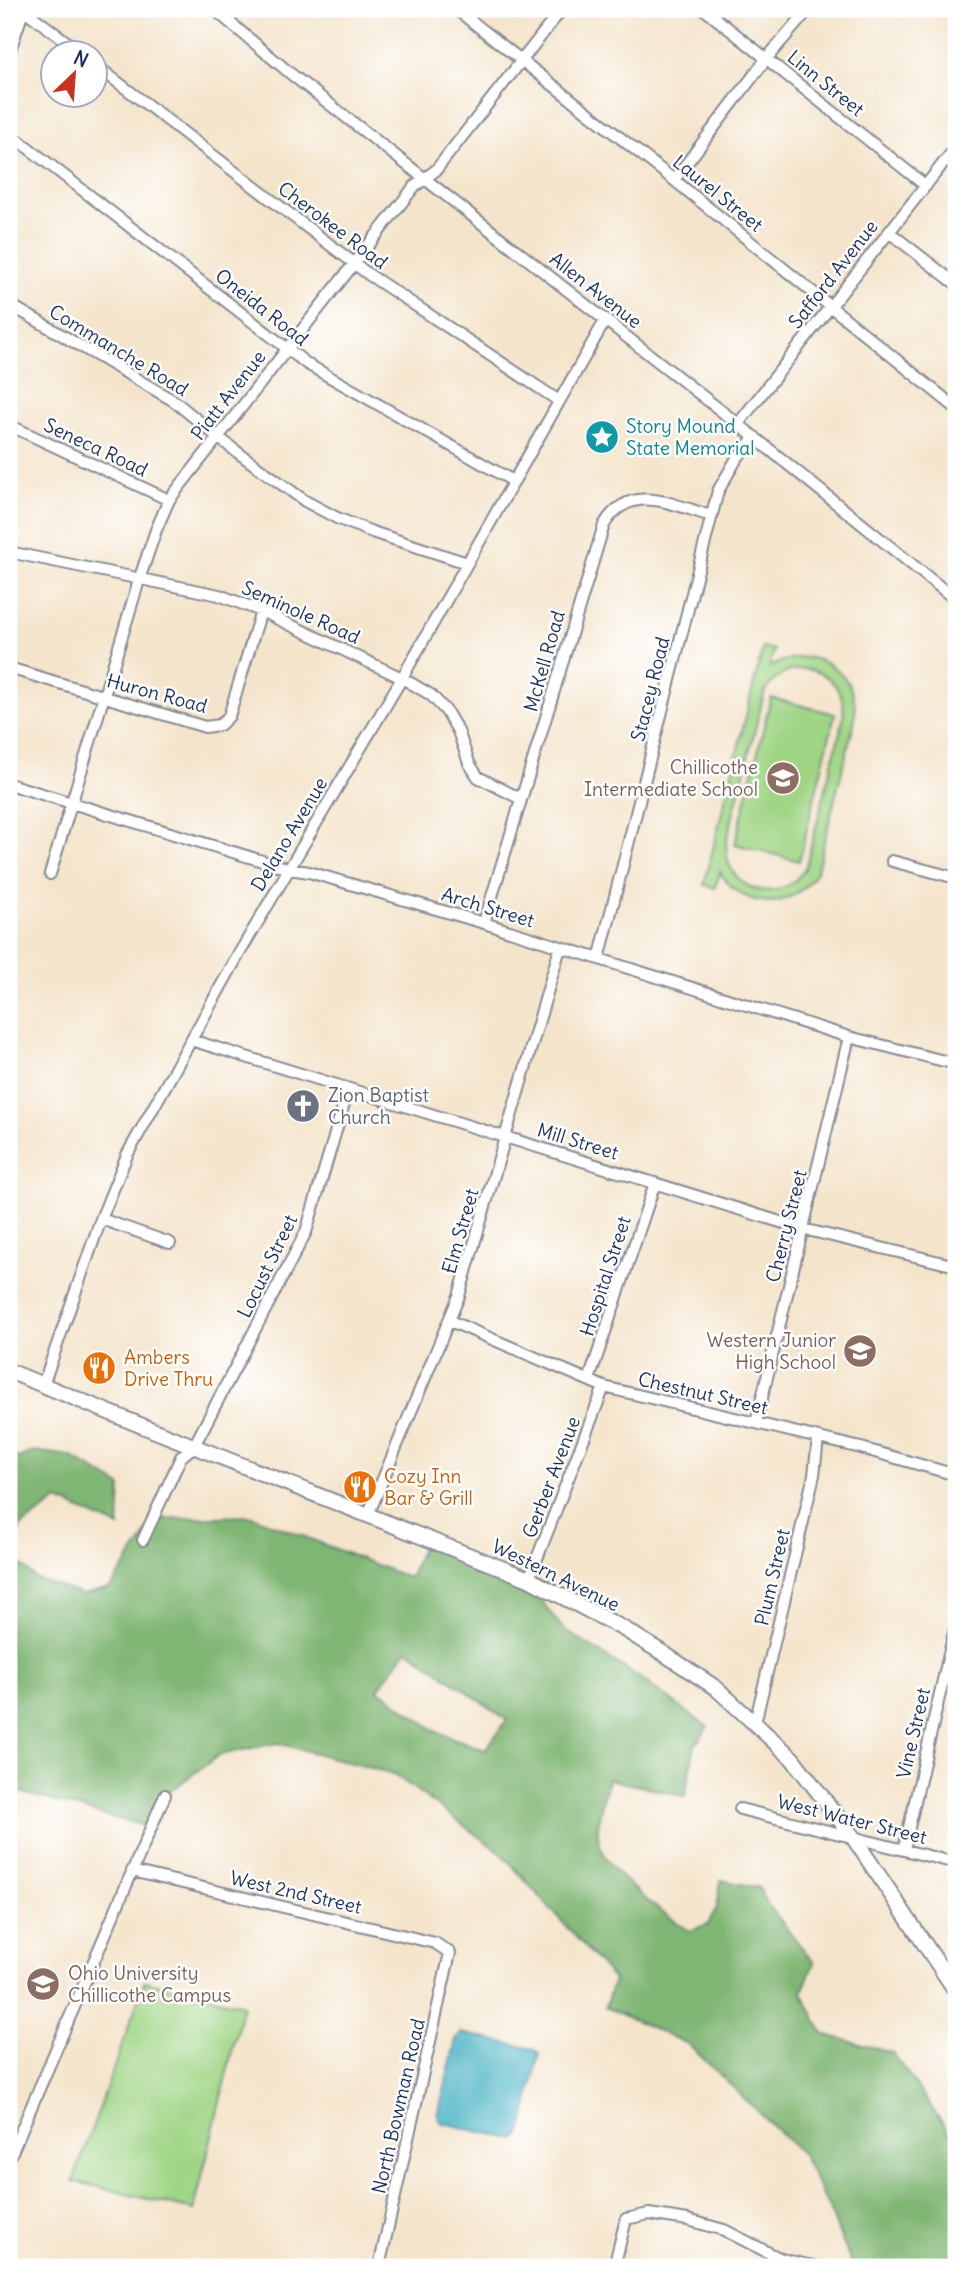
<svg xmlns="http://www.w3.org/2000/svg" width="965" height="2276" font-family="Delius,sans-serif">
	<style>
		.green { fill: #a0d586; stroke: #5e8272; stroke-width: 2; fill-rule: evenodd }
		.forest { fill: #80b673; stroke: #4e7268; stroke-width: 2; fill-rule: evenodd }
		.water { fill: #44b0c2; stroke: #307090; stroke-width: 2 }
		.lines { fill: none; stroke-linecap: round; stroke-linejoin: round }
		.minor-casing { stroke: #888a94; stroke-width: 14 }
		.major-casing { stroke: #888a94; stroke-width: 18 }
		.minor { stroke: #fff; stroke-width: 10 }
		.major { stroke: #fff; stroke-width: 14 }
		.labels { text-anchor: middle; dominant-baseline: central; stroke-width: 5; stroke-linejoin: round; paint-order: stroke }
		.street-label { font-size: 19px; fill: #1b2f5e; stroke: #fff }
		.culture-label { font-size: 19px; fill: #0d838f; stroke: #fff; text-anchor: start }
		.education-label { font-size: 19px; fill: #785e54; stroke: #fff; text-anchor: end }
		.worship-label { font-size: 19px; fill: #5b616d; stroke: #fff; text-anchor: start }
		.food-label { font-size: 19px; fill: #c56008; stroke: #fff; text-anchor: start }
	</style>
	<rect width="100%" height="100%" fill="#fff"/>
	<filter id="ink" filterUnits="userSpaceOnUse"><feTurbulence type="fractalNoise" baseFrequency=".0143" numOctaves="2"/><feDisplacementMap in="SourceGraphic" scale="14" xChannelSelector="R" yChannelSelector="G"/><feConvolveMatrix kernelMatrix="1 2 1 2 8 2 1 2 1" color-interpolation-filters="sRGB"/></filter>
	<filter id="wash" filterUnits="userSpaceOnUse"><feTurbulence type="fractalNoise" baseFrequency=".00686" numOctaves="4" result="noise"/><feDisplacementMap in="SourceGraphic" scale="28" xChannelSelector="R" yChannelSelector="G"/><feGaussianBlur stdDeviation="1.57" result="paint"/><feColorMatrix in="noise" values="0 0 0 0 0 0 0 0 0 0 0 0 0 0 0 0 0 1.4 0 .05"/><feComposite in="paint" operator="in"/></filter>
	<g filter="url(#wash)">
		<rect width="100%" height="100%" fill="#f4e4cb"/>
		<path class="green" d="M763,647L774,650L770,667C814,641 863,672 854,723L817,870C795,912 743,912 720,872L715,888L704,885ZM806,669C832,673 847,694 843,720L806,866C782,911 719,890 727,839L764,694C773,677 786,669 806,669Z
			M771,698L835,714L799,861L735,844Z
			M145,1981L243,2005L194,2210L73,2181Z"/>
		<path class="forest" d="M34,1451L70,1456L121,1486L119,1527L58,1500L20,1527L12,1555L36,1579L83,1595L110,1588L143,1540L153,1519L252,1516L409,1578L424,1543L530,1586L563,1629L637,1676L708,1727L695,1745L685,1796L608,1779C605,1796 597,1816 598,1833C598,1869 662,1913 690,1931L708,1924L717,1907L721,1880L759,1888L767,1903L814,1963L802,1992L823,2034L893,2053L949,2132H956V2267H853L828,2206L802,2154L688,2044L605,2007L614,1980L501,1853L394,1774L277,1743L219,1755L165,1795L151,1828L9,1789V1453L18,1458ZM407,1649L507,1720L485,1750L437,1732L378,1689Z"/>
		<path class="water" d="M461,2033L534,2049L539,2054L521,2135L516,2140L443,2123L439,2120L438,2115L456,2039Z"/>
	</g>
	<g filter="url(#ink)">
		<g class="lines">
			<g class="minor-casing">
				<path id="minor" d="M23,9L80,52
					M214,9L291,74L738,424L956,600
					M456,9L674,180L956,408
					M704,9L926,186
					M9,53L24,9
					M94,64L368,274L559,401
					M9,133L307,364L513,481
					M674,180L767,58L809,9
					M889,232L956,284
					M9,304L174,401L233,449L305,501L337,518L372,532L467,563
					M738,424L956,147
					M9,425L169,500
					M9,552L219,595L261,611L402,678L431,695L446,711L458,731L469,763L478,777L521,799
					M9,668L205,727L220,725L229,716L261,611
					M9,784L289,869L309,872L484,923L849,1037L956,1064
					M892,861L956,878
					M50,874L140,577L156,530L169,500L414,187L436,170L562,9
					M484,923L604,525C630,481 672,505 712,516
					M599,959L718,491L737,458L755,437
					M191,1040L803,1229L956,1266
					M101,1219L170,1243
					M450,1321L604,1387L861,1448L956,1475
					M589,1380L655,1183
					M43,1385L101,1219L127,1155L240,952L402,678L606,319
					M756,1423L849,1037
					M368,1515L459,1296L560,948
					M143,1540L181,1457L194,1446L306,1232L348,1090
					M529,1579L604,1387
					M755,1723L814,1475L818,1438
					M740,1809L956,1863
					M904,1849L956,1624
					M132,1871L435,1943L450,1953L379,2267
					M9,2159L165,1795
					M614,2267L626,2219L649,2214L688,2220L724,2230L781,2259L817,2267"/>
			</g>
			<g class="major-casing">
				<path id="major" d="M9,1371L135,1423L529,1579L624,1629L666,1655L716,1688L792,1758L853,1837L956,1991"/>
			</g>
			<use href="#minor" class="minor"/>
			<use href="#major" class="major"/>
		</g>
	</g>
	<defs>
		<g id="sight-disc" transform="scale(1.75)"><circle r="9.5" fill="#0f9aa8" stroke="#fff"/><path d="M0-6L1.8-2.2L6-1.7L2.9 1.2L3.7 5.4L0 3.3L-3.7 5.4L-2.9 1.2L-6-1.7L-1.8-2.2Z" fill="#fff"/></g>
		<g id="school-disc" transform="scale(1.75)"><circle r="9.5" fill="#8d6e63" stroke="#fff"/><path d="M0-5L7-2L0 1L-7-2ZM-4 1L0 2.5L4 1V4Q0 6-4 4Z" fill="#fff"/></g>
		<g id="church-disc" transform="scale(1.75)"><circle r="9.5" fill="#6b7280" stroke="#fff"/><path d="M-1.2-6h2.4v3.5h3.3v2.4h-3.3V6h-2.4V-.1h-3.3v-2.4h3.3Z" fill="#fff"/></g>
		<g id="restaurant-disc" transform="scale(1.75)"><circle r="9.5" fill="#e8710a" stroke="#fff"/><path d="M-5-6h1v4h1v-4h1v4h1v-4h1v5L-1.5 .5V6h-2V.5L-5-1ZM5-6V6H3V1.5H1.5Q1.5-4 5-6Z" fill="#fff"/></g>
		<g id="university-disc" transform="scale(1.75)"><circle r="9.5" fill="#8d6e63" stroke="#fff"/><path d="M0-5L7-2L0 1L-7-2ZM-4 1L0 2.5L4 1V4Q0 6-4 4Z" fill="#fff"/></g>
	</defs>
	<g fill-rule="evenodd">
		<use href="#sight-disc" x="602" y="437"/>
		<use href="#school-disc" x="783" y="778"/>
		<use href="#church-disc" x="303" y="1106"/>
		<use href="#school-disc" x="860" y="1351"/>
		<use href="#restaurant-disc" x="99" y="1368"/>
		<use href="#restaurant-disc" x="360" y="1487"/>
		<use href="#university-disc" x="43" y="1984"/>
	</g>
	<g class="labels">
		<g class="street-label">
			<text transform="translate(826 83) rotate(39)">Linn Street</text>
			<text transform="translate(718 193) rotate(39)">Laurel Street</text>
			<text transform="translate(333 225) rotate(37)">Cherokee Road</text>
			<text transform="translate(833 274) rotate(-52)">Safford Avenue</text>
			<text transform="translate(596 290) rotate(38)">Allen Avenue</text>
			<text transform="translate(262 307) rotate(38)">Oneida Road</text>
			<text transform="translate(119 350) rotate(31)">Commanche Road</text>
			<text transform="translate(228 395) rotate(-52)">Piatt Avenue</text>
			<text transform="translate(96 447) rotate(25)">Seneca Road</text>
			<text transform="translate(301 612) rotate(24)">Seminole Road</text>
			<text transform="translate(544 661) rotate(-74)">McKell Road</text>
			<text transform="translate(650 689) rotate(-76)">Stacey Road</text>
			<text transform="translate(157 693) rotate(15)">Huron Road</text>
			<text transform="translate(289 834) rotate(-59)">Delano Avenue</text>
			<text transform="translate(488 907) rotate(17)">Arch Street</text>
			<text transform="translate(578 1141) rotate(17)">Mill Street</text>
			<text transform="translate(786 1226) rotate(-76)">Cherry Street</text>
			<text transform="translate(460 1231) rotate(-74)">Elm Street</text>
			<text transform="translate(267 1266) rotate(-64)">Locust Street</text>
			<text transform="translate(605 1276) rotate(-72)">Hospital Street</text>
			<text transform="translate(703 1393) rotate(13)">Chestnut Street</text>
			<text transform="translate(551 1477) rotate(-69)">Gerber Avenue</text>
			<text transform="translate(556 1575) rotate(26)">Western Avenue</text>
			<text transform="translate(772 1577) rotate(-77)">Plum Street</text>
			<text transform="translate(913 1733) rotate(-77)">Vine Street</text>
			<text transform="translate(852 1819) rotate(14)">West Water Street</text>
			<text transform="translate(296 1892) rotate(13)">West 2nd Street</text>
			<text transform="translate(398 2106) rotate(-77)">North Bowman Road</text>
		</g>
		<g class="culture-label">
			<text x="626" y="426">Story Mound<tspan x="626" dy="22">State Memorial</tspan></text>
		</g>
		<g class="education-label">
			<text x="758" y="767">Chillicothe<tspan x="758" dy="22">Intermediate School</tspan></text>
			<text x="836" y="1340">Western Junior<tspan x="836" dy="22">High School</tspan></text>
			<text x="68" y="1973" text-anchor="start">Ohio University<tspan x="68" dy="22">Chillicothe Campus</tspan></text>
		</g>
		<g class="worship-label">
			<text x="328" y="1095">Zion Baptist<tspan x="328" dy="22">Church</tspan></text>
		</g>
		<g class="food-label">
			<text x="124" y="1357">Ambers<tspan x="124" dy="22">Drive Thru</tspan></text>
			<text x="384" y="1476">Cozy Inn<tspan x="384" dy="22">Bar &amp; Grill</tspan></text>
		</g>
	</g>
	<rect width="965" height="2276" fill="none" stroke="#fff" stroke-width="35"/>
	<g transform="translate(74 74) rotate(25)"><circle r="33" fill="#ffffff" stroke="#a4acbf" stroke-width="2"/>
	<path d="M0-5L12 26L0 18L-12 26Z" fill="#c8321e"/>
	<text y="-10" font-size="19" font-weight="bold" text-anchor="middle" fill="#1b2f5e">N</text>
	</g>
</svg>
